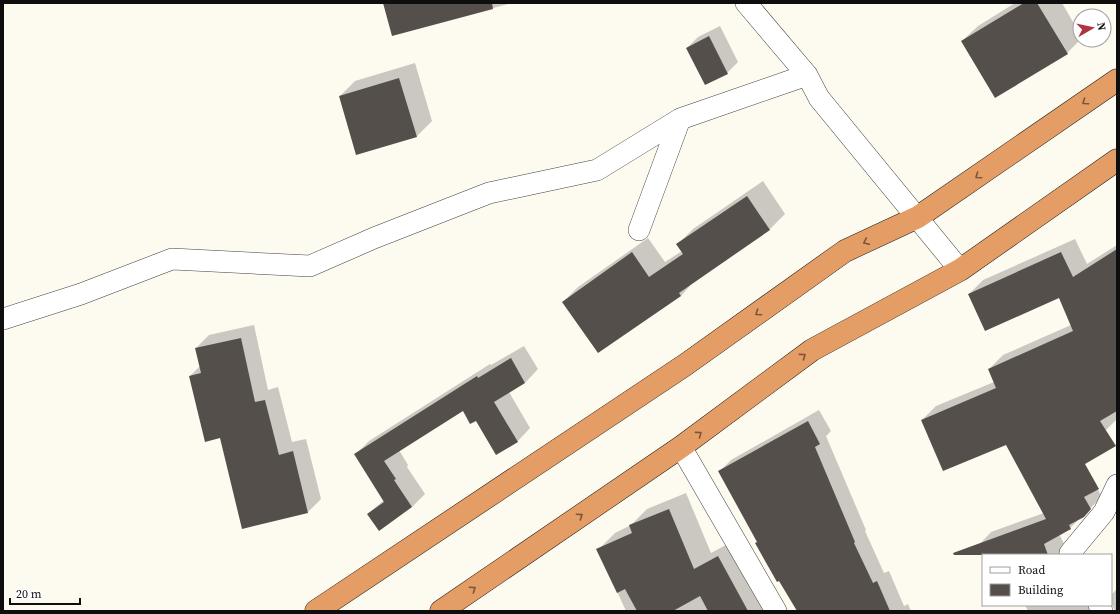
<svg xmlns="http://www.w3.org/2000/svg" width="1120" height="614" font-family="'Source Serif 4',serif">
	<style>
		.shadow { fill: #0003 }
		.building { fill: #554f4b }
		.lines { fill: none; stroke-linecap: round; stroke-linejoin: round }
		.street-casing { stroke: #414141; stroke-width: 22 }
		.highway-casing { stroke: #1f1f1f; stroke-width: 23 }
		.street { stroke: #fff; stroke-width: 21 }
		.highway { stroke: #e59d66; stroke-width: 22 }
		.oneway { stroke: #7a563a }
	</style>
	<rect width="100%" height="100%" fill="#fdfaf0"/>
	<path class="shadow" d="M384,3H512L393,35Z
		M1015,3H1062L1080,34V40L1067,53L962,41L978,26Z
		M720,26L738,62L727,73L687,48L698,37Z
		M415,63L432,121L417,136L340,96L355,81Z
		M763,181L785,214L770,229L695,280L681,296L598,352L563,302L578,287L648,238L665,262L682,251L678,244L693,229Z
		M1075,239L1087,264L1117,245V419L1106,430L1007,444L922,420L936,406L994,382L989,369L1003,355L1071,325L1059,297L969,294L983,280Z
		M254,325L268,390L278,387L292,442L306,439L321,499L308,512L221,437L190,376L200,366L196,348L209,335Z
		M524,346L538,369L525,383L509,392L530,428L517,442L463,410L399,450L408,465L407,467L425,494L412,507L368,514L384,500L356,454L369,441L490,364L491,365Z
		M819,410L831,431L826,436L866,530L865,531L884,573L889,571L904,606L908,604L911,611H798L720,471L731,460Z
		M1095,484L1102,497L1070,528L1059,534L1070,555H984L980,544L991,532L1044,513Z
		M686,493L711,553L735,540L773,611H626L598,550L615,533L631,525L647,509Z
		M1117,589V611H1115L1111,602V595Z
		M1025,605H1104L1110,611H1028Z"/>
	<path class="building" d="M383,3H492L493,9L392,36Z
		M1024,3H1037L1068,54L995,98L961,41Z
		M709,36L728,74L705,85L686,48Z
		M399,78L417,137L356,155L339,96Z
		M747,196L770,230L679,293L681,296L598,353L562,302L632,252L649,277L683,254L676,244Z
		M1117,249V411L1100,421L1116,446L1085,464L1099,489L1084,497L1091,509L1084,517L1069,525L1071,529L1044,544L1048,555H954L953,553L1046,519L1006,445L943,471L921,420L996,388L988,369L1073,331L1059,298L985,331L968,294L1061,252L1073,277Z
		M241,338L255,402L265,400L279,455L293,451L308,513L242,529L220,438L205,442L189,376L201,373L195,348Z
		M511,358L525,383L494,402L518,442L496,455L476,421L470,424L463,411L384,461L396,479L394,480L412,507L379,531L367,514L384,502L354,454L477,376L478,378Z
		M808,421L820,444L815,447L855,542L854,543L873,583L877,581L890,611H797L779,581L777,582L755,543L757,542L718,471Z
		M669,509L694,569L718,556L748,611H708L700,596L673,611H637L625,589L617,593L596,549L632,533L629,525Z"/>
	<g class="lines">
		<g class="street-casing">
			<path id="street" d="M746,3L807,75L819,98L960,270
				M680,119L807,75
				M3,319L81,294L172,259L310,266L374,238L489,193L597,170L680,119L639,230
				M681,447L776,611
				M1071,555L1070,553L1104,512L1117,485
				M1099,605L1102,611"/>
		</g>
		<g class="highway-casing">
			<path id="highway" d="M316,611L685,365L845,251L918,217L1117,80
				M441,611L681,447L812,350L960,270L1117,160"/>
		</g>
		<use href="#street" class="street"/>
		<use href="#highway" class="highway"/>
	</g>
	<defs><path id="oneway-chevron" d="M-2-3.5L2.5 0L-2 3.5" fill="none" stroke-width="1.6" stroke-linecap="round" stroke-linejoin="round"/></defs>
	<g class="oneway">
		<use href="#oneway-chevron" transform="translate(1085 102) rotate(145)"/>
		<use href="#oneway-chevron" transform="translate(978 176) rotate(145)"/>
		<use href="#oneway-chevron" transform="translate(866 242) rotate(155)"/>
		<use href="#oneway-chevron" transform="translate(758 313) rotate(145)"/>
		<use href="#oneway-chevron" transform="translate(803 356) rotate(-36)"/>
		<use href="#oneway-chevron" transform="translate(699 434) rotate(-36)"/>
		<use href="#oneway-chevron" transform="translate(580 516) rotate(-34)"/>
		<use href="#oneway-chevron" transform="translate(473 589) rotate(-34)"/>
	</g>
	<rect width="1120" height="614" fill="none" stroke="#0e0e0e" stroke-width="8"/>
	<rect x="982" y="554" width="130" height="52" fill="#ffffff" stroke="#9f9f9f"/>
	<rect x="990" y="567" width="20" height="6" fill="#ffffff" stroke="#9f9f9f"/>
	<text x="1018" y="574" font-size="12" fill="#0e0e0e">Road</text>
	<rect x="990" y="584" width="20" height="12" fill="#554f4b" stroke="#9f9f9f"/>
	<text x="1018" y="594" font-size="12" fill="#0e0e0e">Building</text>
	<g transform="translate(1092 28) rotate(81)"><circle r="19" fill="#ffffff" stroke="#9f9f9f"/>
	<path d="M0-3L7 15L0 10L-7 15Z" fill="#af343d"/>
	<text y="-6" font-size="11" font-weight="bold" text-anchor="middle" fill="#0e0e0e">N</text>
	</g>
	<path d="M10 598v6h70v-6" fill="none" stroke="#0e0e0e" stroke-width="2"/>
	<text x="16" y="598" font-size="12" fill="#0e0e0e" stroke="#ffffff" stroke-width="3" paint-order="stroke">20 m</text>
</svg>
